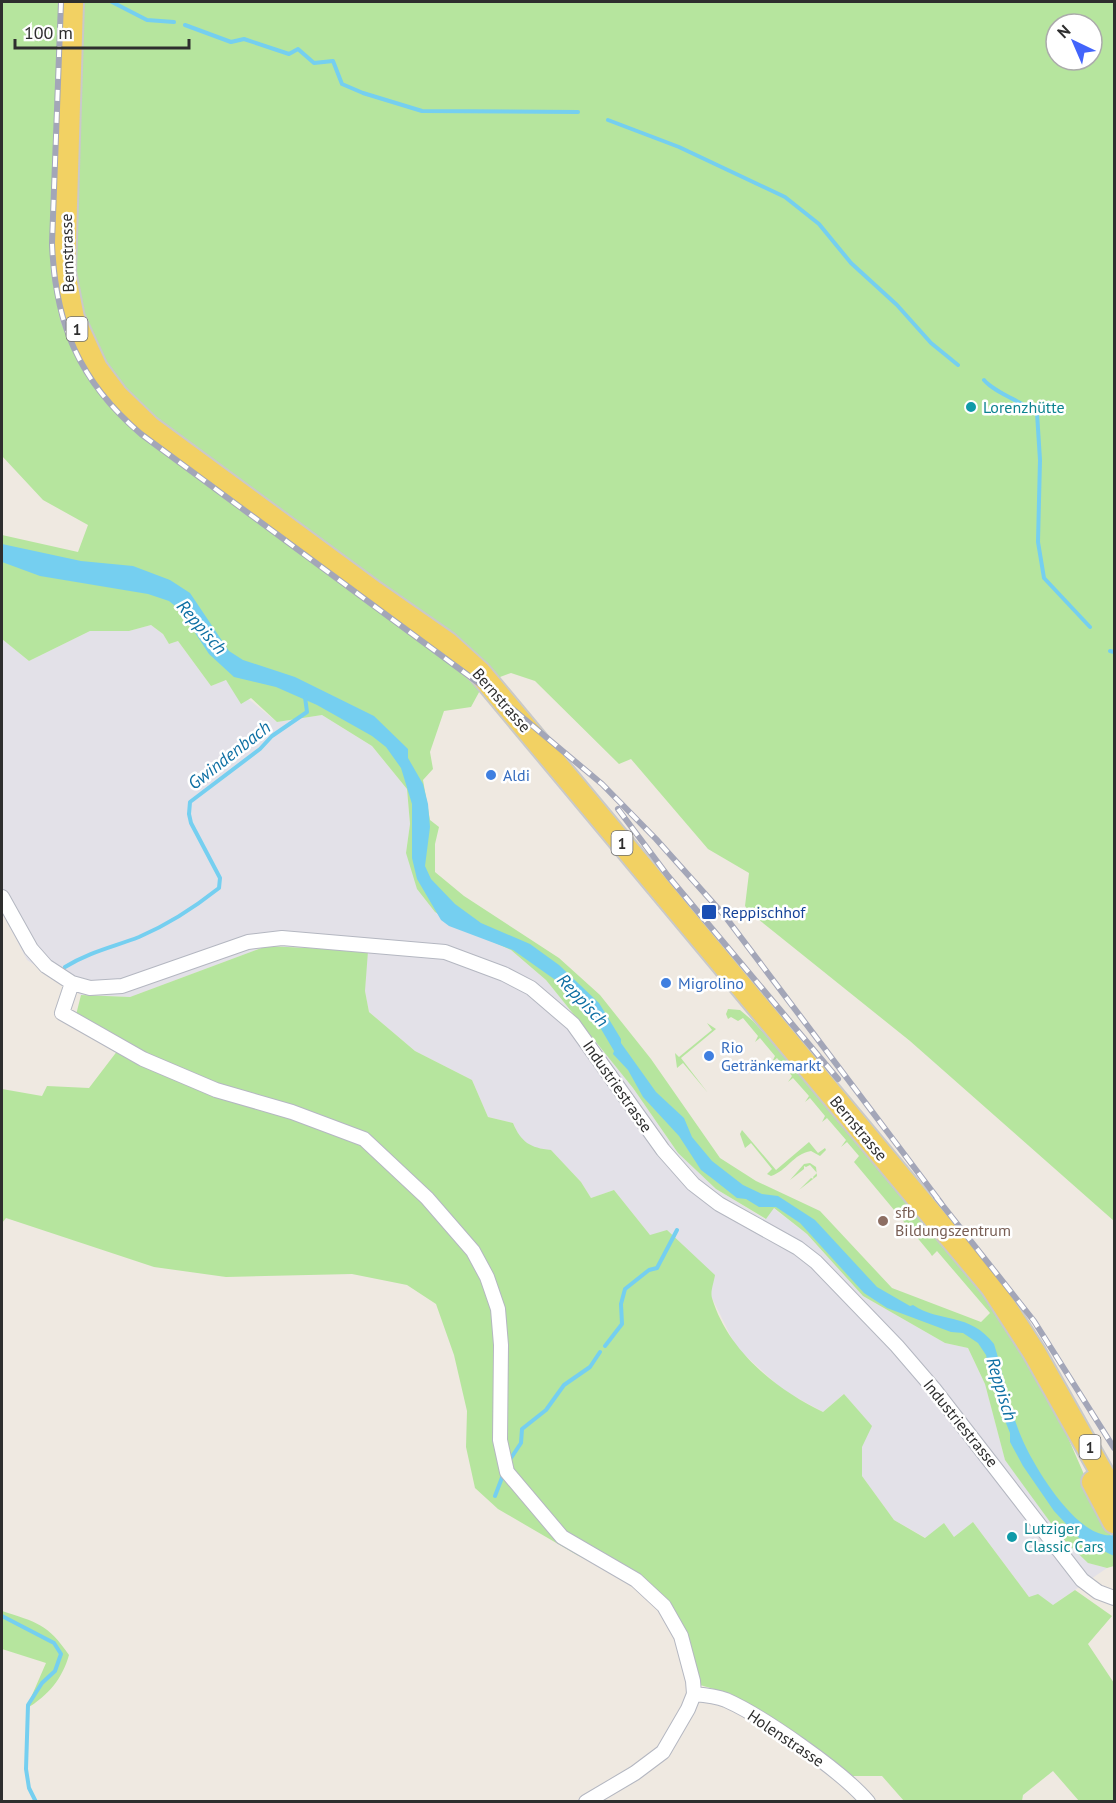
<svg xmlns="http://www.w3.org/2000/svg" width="1116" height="1803" font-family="'PT Sans',sans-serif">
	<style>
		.industrial { fill: #e3e1e8 }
		.green { fill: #b6e59e; fill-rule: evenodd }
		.water { fill: #75cff0 }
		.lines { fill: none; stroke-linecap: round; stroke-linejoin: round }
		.stream { stroke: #75cff0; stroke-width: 4 }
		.street-casing { stroke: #b4b7c1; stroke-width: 16 }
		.primary-casing { stroke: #c9c9c9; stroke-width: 26 }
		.street { stroke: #fff; stroke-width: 14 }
		.primary { stroke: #f2d163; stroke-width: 22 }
		.rail-casing { stroke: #a3a6b8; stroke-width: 6 }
		.rail { stroke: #fff; stroke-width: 4; stroke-dasharray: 11; stroke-linecap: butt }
		.culture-dot { fill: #0f9aa8; stroke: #fff; stroke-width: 2 }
		.shop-dot { fill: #3f7fe0; stroke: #fff; stroke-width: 2 }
		.transit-dot { fill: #1a4fb4; stroke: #fff; stroke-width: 2 }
		.education-dot { fill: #8d6e63; stroke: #fff; stroke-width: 2 }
		.labels { text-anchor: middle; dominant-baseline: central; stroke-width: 5; stroke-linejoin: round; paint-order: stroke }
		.shield { fill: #fff; stroke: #6d6d6d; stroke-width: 1.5 }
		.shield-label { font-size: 15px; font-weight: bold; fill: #2e2e2e }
		.street-label { font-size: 16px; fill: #2e2e2e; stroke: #fff }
		.culture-label { font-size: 16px; fill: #0d838f; stroke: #fff; text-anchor: start }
		.shop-label { font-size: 16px; fill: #366cbe; stroke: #fff; text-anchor: start }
		.transit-label { font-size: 16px; fill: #164399; stroke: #fff; text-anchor: start }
		.education-label { font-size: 16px; fill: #785e54; stroke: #fff; text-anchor: start }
		.water-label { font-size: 18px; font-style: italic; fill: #0d6fa3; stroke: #fff }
	</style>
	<rect width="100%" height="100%" fill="#efe9e1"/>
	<path class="industrial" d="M151,625L163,634L169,644L178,641L211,686L225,680L277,722L322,715L372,746L407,789L410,824L406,853L462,928L511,950L546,980L633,1088L678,1153L716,1189L765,1219L773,1208L807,1234L863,1296L945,1343L968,1348L985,1384L1005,1460L1088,1563L1107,1568L1053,1605L1038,1595L1029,1597L973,1522L954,1537L944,1523L926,1538L894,1520L862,1476V1447L844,1394L823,1412L783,1390L736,1347L711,1296L650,1235L614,1190L591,1198L581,1182L551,1150L535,1149L520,1139L513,1123L488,1117L472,1080L415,1051L369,1012L365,991L367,951L267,946L130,997L81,995L27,960L2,912V639L29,661L90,631H129Z"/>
	<path class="green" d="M2,2H1114V1221L910,1041L753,915L745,906L749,873L708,849L631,759L619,764L535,681L511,673L484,683L471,707L444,711L430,752L433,769L423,780L430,820L439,827L435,844V872L464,896L559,958L600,995L651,1059L720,1158L756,1181L820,1211L892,1288L981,1322L990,1313L937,1251L932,1256L930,1253L854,1162L859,1156L847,1142L841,1147L846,1140L827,1118L822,1122L825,1116L810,1098L805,1102L809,1096L793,1078L788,1082L792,1076L777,1058L772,1062L775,1056L760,1038L755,1042L758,1036L743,1018L738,1021L731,1017L728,1019L726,1014L728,1009L740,1010L753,1021L830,1106L993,1302L1055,1408L1114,1543V1566L1107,1568L1088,1563L1061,1537L1005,1460L985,1384L968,1348L945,1343L863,1296L807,1234L774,1208L766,1219L716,1189L678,1153L633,1088L546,980L511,950L462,928L435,912L417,889L406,853L410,824L407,789L372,746L322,715L277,722L251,698L241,704L226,680L211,686L178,641L169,644L163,634L151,625L129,631H90L29,661L2,639V535L78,552L88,525L43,500L2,456ZM1056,24H1092V60H1056Z
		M267,946L368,951L365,991L369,1012L415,1051L472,1080L488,1117L513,1123C521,1142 530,1148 551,1150L581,1182L591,1198L614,1190L650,1235L667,1230L715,1275C714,1282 710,1292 712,1298C728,1351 776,1389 823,1412L844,1394L872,1426L862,1447V1476L894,1520L925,1538L944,1523L954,1537L973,1522L1029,1597L1038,1594L1053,1605L1075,1590L1112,1616L1088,1644L1114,1683V1801H1079L1053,1771L1023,1795L1022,1801H904L882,1776H853L731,1694L700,1685L684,1651L653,1598L633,1581L577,1555L498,1509L475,1488L466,1447L467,1411L454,1355L436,1304L407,1285L352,1274L226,1277L154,1267L6,1218L2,1223V1089L42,1096L47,1086L89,1088L118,1050L76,1015L81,995L130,997Z
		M707,1023L716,1029L681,1058L708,1093L683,1063L677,1068L675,1053L679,1057L712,1030Z
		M742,1130L776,1170L809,1142L818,1153L825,1148L826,1150L820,1156L811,1151C793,1154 787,1171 771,1176L767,1174L772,1169L751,1143L745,1148L740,1134Z
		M804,1164L810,1163L816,1167L817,1176L799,1190L811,1178L814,1179L813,1177L817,1173L810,1165L806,1167L804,1166V1169L790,1180Z
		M2,1611C36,1622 48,1624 69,1655C62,1679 49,1695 26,1709L46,1663L2,1649Z"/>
	<path class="water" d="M2,544L81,561L133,566L170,580L190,593L229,651L243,660L295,677L374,716L408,749V758L423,784L428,804L430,827L425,866L431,879L455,904L481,923L530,944L559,965L599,1003L621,1039V1043L656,1092L684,1118L692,1137L712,1161L743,1185L762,1194L778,1196L815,1220L877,1287L910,1306L913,1305C939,1323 970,1312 994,1344C1004,1375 1010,1413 1023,1441C1036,1470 1079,1541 1114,1535V1556L1081,1540L1054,1511L1023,1466L1010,1442V1433L998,1403L986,1355L978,1343L963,1333L951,1332L887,1308L864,1293L800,1223L776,1207H759L746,1199L737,1198L713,1179L701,1170L679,1136L643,1097L628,1070L613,1054L614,1051L591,1012L578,996L513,950L449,926L441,920L417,879L412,858V804L401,768L386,747L372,736L317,705L276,687L234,677L209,654L180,610L169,601L148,594L40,576L2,562Z"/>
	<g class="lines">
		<path class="stream" d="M112,2L147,20L174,22
			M185,25L231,42L244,39L289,54L298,49L314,63L333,61L342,84L363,93L422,111L578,112
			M608,120L679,147L785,197L819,224L851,263L897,305L931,343L958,365
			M984,380C995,393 1021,401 1037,413L1040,460L1038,542L1044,578L1090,627
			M1110,651L1114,652
			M65,967C89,952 113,947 139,937C167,925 195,907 219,888L220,878L191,823L189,814L190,802L260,749L272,736L307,712L305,697
			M605,1346L622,1324L621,1304L625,1289L649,1270L657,1268L677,1230
			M509,1461L521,1443L522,1429L546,1410L564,1385L590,1367L600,1352
			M495,1496L503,1475
			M2,1616L54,1643L61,1654L55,1671L42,1683L28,1705L26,1769L29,1788L36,1802"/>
		<g class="street-casing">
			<path id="street" d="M2,897L31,949L46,966L72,983L90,988L122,986L248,942L282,938L445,952L504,974L531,988L573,1024L663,1150L693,1184L719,1204L798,1248L816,1262L897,1346L934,1389L1082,1580L1098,1592L1114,1598
				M72,983L62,1013L143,1059L216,1090L292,1112L364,1139L427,1198L473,1251L487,1277L498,1309L501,1345L500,1440L507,1472L562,1537L636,1580L664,1606L681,1636L693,1681L694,1694L688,1709L663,1752L635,1773L586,1802
				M694,1694C705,1695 716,1696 726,1700C762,1716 842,1771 868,1802"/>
		</g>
		<g class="primary-casing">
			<path id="primary" d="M72,2L64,272L73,318L96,368L117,396L149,427L375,593L447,643L480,673L992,1287L1034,1352L1114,1494
				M1093,1482L1114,1522"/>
		</g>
		<use href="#street" class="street"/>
		<use href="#primary" class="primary"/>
		<g class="rail-casing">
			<path id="rail" d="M61,2L52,243C55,324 79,381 141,434L503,701L602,784L656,839L724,915L941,1203
				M618,809L668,876L838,1079
				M936,1197L1034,1321L1114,1448"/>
		</g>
		<use href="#rail" class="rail"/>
	</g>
	<g class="culture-dot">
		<circle cx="971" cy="407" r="6"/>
		<circle cx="1012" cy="1537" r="6"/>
	</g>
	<g class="shop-dot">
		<circle cx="491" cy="775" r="6"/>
		<circle cx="666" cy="983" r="6"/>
		<circle cx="709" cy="1056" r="6"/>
	</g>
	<rect class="transit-dot" x="701" y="904" width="16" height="16" rx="3"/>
	<circle class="education-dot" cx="883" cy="1221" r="6"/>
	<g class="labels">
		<g class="shield">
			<rect x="66.5" y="317" width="21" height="24" rx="4.5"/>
			<rect x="611.5" y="831" width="21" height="24" rx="4.5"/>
			<rect x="1079.5" y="1435" width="21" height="24" rx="4.5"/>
		</g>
		<g class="shield-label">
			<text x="77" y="329">1</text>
			<text x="622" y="843">1</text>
			<text x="1090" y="1447">1</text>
		</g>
		<g class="street-label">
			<text transform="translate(67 253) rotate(-92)">Bernstrasse</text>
			<text transform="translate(502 700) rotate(49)">Bernstrasse</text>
			<text transform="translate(618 1086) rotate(55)">Industriestrasse</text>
			<text transform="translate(859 1128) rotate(50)">Bernstrasse</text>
			<text transform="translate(961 1423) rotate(51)">Industriestrasse</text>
			<text transform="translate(786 1738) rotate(34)">Holenstrasse</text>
		</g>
		<g class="culture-label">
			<text x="983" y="407">Lorenzhütte</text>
			<text x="1024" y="1528">Lutziger<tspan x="1024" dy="18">Classic Cars</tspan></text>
		</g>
		<g class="shop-label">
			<text x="503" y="775">Aldi</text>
			<text x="678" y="983">Migrolino</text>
			<text x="721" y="1047">Rio<tspan x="721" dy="18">Getränkemarkt</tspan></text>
		</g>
		<g class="transit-label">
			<text x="722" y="912">Reppischhof</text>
		</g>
		<g class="education-label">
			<text x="895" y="1212">sfb<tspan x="895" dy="18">Bildungszentrum</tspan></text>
		</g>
		<g class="water-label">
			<text transform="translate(202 627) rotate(49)">Reppisch</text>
			<text transform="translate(229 755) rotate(-38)">Gwindenbach</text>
			<text transform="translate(583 1000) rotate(47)">Reppisch</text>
			<text transform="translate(1002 1389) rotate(73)">Reppisch</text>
		</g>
	</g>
	<rect width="1116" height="1803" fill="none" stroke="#2e2e2e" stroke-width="6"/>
	<g transform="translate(1074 42) rotate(316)"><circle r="28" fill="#ffffff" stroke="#ababab" stroke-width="1.5"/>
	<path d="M0-4.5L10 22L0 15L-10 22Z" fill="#4264fb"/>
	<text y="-9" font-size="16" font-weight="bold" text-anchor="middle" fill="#2e2e2e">N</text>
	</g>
	<path d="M15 39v9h174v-9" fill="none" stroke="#2e2e2e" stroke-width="3"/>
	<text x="24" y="39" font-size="18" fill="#2e2e2e" stroke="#ffffff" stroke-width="4.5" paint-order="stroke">100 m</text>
</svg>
